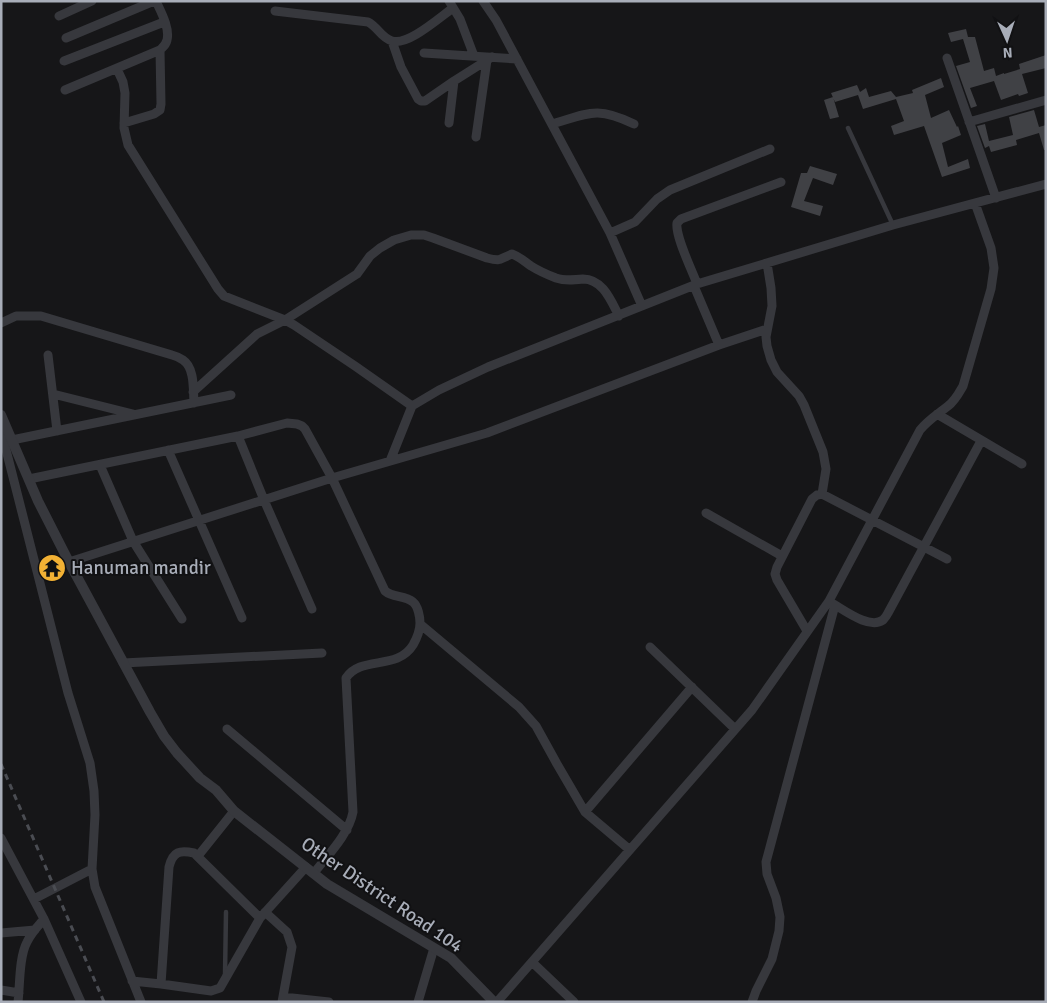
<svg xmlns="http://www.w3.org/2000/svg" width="1047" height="1003" font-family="Signika,sans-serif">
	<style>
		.building { fill: #404145 }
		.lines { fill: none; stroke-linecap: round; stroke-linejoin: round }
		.service { stroke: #37383d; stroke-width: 4.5 }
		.minor { stroke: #37383d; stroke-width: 9 }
		.tertiary { stroke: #37383d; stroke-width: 10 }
		.rail { stroke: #4a4c52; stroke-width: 3; stroke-dasharray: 6 5; stroke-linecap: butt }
		.labels { text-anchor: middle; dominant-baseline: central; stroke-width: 4; stroke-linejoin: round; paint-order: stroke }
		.poi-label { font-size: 19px; fill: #a8adb8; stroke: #111113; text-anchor: start }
		.street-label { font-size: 19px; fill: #a8adb8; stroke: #111113 }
	</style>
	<rect width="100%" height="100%" fill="#161618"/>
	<path class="building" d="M966,29L968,37H975L984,71L994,68L996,76L1004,73V74L1020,69L1019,64L1046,55V68L1022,74L1028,93L1019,96L1018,94L1001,100L994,81L970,88L977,106L971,108L956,66L970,62L963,39L951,42L948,33Z
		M941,78L944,87L925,95L931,118L949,110L957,127L958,126L961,135L942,143L948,167L968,159L970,168L942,177L924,126L894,135L891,126L904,121L896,99L863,109L858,95L835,102L831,93L857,85L860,92L866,88L869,97L891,91L896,97L913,93L912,90Z
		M833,97L839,117L830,119L824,100Z
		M1034,110L1039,127L1046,125V150H1044L1039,133L1016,140L1017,145L991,152L989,146L985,148L977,126L985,124L989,141L1013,135L1009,117Z
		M810,166L837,174L833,185L813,178L804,201L823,206L820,216L791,207L801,173H807Z
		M60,559L63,572L45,577L42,564Z"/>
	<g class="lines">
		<path class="service" d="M848,128L893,225
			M225,975L226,912"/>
		<path class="minor" d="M449,1L460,19L474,56
			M483,1L496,20L610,233L642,306
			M275,11L368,22C378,27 381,38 392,41C408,46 440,17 453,8
			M59,16L92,1
			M66,38L154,1
			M392,41L401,67L418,99L421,101H425L454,81L492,57
			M424,53L517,59
			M947,58L996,198
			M64,61L164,22
			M117,69L123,82L125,93L124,128L128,145L218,289L224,296L285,320L294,325L355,366L412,406
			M65,90L160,50C163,47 166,45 167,40C170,28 161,12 156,1
			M969,122L1046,100
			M124,123L154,114L160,110L161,104L160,50
			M449,123L454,81
			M552,124C589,113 597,106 634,124
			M476,137L487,60
			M610,233L635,222L657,199L670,190L770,149
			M767,263L771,288L772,306L766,337L767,346L771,360L777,372L799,396L804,405L823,452L826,469L822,494
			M697,284C692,270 675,236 677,223L681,219L781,182
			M694,286L719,345
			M1,323L16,316H41L172,355C176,356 180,358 183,360C195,368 193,390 194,403
			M48,355L57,431
			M193,392L257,334L285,320L357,274L370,256L380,248L394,240L411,235H424L433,238L487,258C502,262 499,259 512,254C520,257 524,261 531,266C539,271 548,275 556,278C565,281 574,280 583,279C603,279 611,301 619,316
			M53,394L133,414
			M937,414L1022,464
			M1,430L68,693L90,763L94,791L95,815L92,869L95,887L141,1002
			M238,436L264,500L312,609
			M12,440L231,395
			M168,450L242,618
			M390,461L412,406L439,390L488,367L697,284L893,225L1046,184
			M100,465L133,541L182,619
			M29,479L238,436L287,423L297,424L302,426L305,429L332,478L385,591C393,598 405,595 413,602C418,606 420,617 420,623C420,631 417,638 413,645C397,671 361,655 346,678L353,812C349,834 327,856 314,873
			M706,513L782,556
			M69,562L332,478L487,433L719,345L767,329
			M830,602C843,609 869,630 883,620C885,618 887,615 888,613L981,441
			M420,624L519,707L536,726L557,764L585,812L630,850
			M807,631L777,580L775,574L777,567L812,499L817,495L822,494L947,559
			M650,647L735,729
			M123,663L322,653
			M227,729L347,830
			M585,812L692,687
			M1,838L44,919L81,1002
			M198,856L234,811
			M34,899L92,869
			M265,912L287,932L292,947L282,1002
			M1,933L35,930
			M532,962L574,1002
			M132,981L161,984L211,991L220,988L260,918L306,867
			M161,984L169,867C173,851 180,850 194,853L260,918
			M1,990L19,993
			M283,997L329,1002
			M18,1002C20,985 19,957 27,942C31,933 38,926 44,919
			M418,1002L434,948
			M497,1002L752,710L829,601L920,430C928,420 938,414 948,406C955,401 959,393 963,386L991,289L994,268L991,248L975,203
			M752,1002L756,991L772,959L779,931L780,917L776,898L767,874L766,862L835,605"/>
		<path class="tertiary" d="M1,415L38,501L69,562L150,712L164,736L177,753L200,778L216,790L234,811L327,884L451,958L494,1002"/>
		<path class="rail" d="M1,764L104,1002"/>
	</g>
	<defs>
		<g id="temple-disc" transform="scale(1.4375)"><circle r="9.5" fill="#f2b134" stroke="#111113"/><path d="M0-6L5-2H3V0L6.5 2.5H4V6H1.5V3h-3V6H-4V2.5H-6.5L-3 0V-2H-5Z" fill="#111"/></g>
	</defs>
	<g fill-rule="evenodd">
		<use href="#temple-disc" x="52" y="568"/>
	</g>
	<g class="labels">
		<g class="poi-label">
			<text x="71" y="568">Hanuman mandir</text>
		</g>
		<g class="street-label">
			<text transform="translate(382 895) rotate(34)">Other District Road 104</text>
		</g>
	</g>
	<rect width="1047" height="1003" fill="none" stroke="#a8adb8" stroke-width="5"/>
	<g transform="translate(1007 40) rotate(177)" stroke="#111113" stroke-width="4" paint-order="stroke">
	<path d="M0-4L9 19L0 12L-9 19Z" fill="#a8adb8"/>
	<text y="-8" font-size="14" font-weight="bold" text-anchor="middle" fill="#a8adb8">N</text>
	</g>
</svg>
